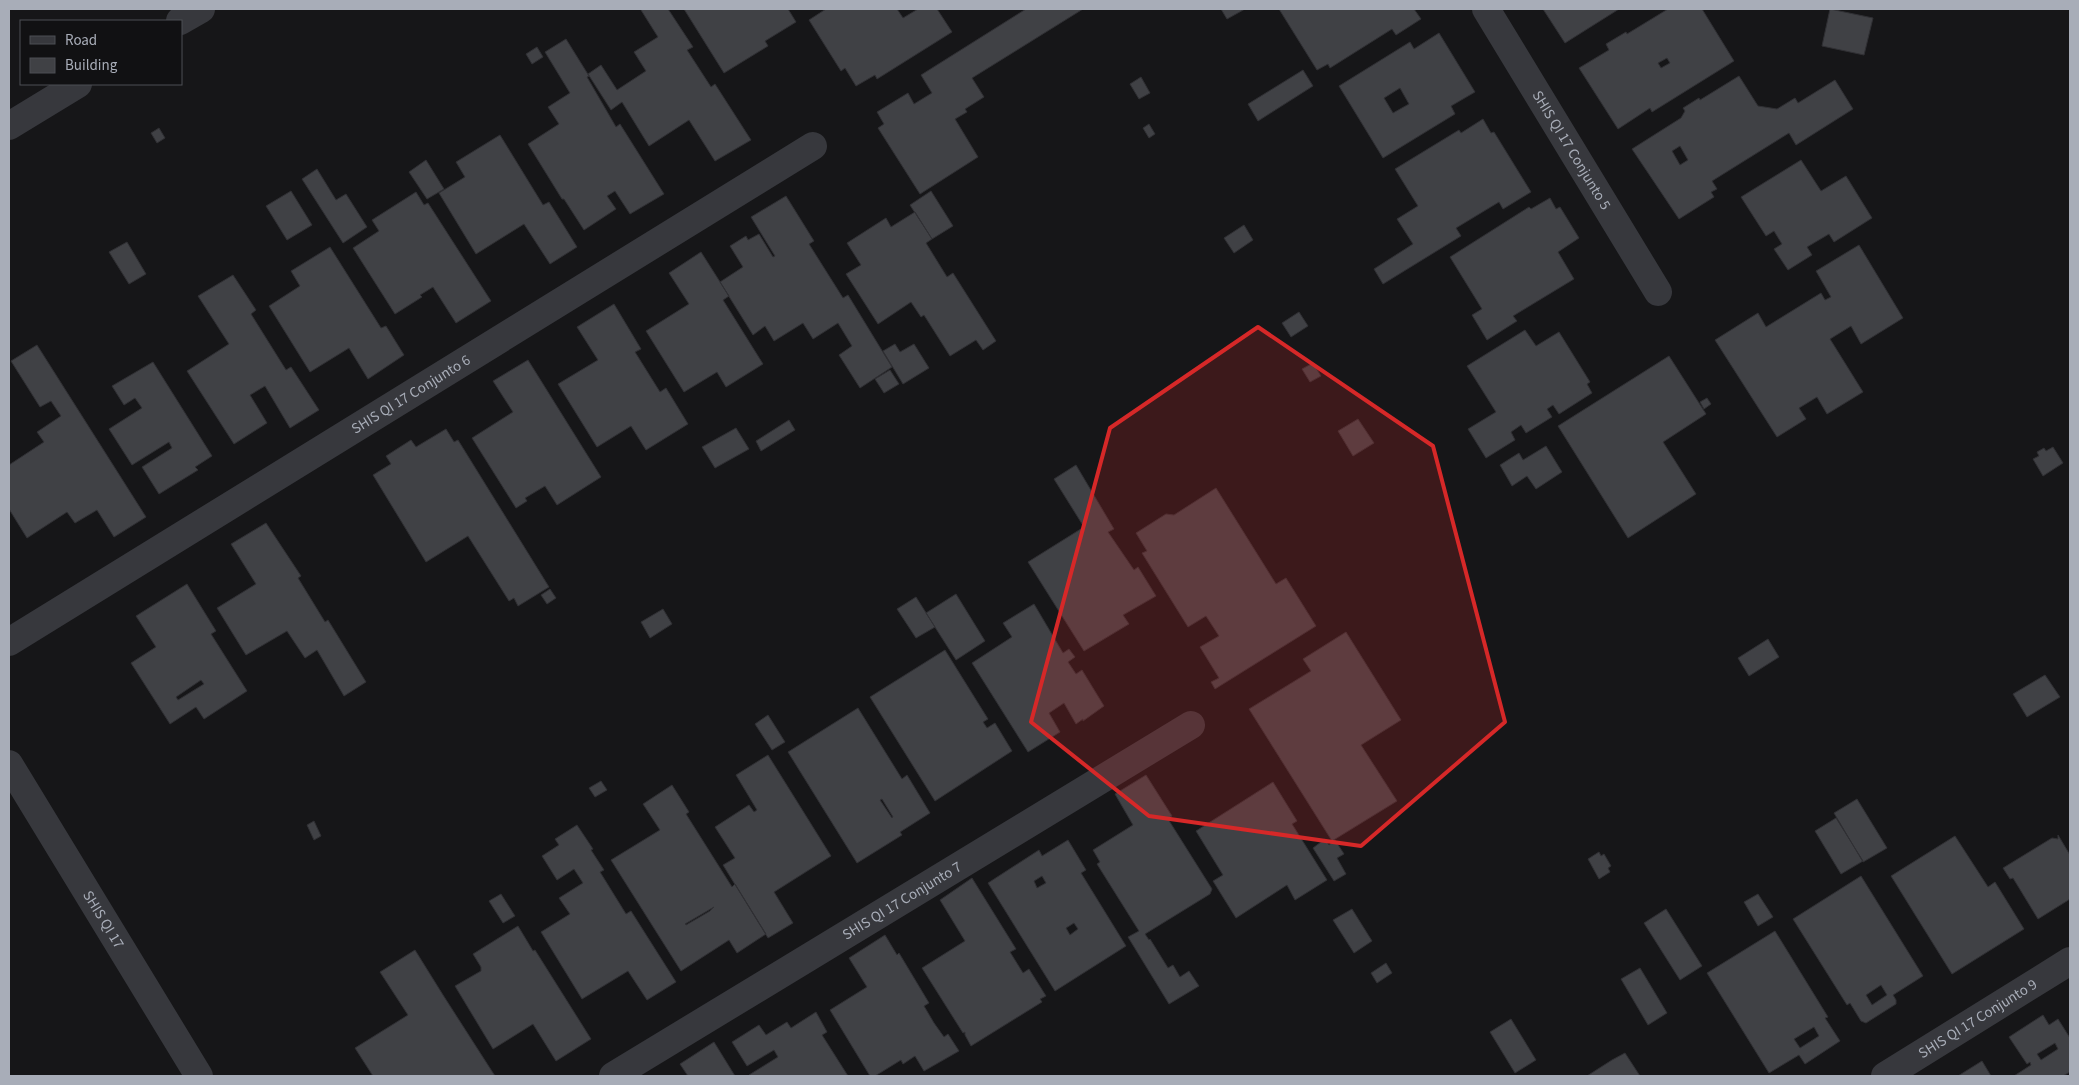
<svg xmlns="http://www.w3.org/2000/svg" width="2079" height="1085" font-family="'Source Sans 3',sans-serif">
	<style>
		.building { fill: #404145; stroke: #303034; fill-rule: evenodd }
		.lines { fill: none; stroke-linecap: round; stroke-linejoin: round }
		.minor { stroke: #37383d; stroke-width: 28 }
		.marked { fill: #d62828; fill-opacity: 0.2; stroke: #d62828; stroke-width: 4; stroke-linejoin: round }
		.labels { text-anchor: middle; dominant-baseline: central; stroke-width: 4; stroke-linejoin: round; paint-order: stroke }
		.street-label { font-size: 15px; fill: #a8adb8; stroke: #111113 }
	</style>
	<rect width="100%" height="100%" fill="#161618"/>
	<path class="building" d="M642,9H668L693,47L687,50L711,87L715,84L751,140L715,161L689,120L649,146L622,102L611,110L588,74L601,65L617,90L646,71L634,52L658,37L641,10Z
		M684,9H788L796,22L765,41L768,46L724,73Z
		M826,9H897L903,18L918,9H937L952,32L877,79L875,75L856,86L845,68L841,71L809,20Z
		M1026,9H1083L972,78L984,97L965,109L967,112L955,119L978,157L920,194L878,128L884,124L877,112L908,93L914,104L932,93L921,75Z
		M1221,9H1245L1227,19Z
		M1279,9H1414L1421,19L1396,35L1392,29L1330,68L1328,64L1317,70Z
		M1543,9H1619L1565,43Z
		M1668,9H1702L1734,61L1652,112L1650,108L1618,129L1579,68L1609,50L1606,44L1626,32L1627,34ZM1667,58L1670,63L1661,68L1658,63Z
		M1830,9L1873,18L1864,55L1822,46Z
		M1439,33L1475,92L1451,106L1455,114L1383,158L1339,86L1410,42L1414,49ZM1400,88L1409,104L1393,113L1384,98Z
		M566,39L589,76L587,77L616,127L620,124L664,194L630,214L615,191L607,196L616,209L584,230L564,199H562L528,144L559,124L548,107L570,93L545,52Z
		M537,47L543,57L532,64L526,54Z
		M1303,70L1313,86L1258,121L1248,104Z
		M1739,76L1758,106L1777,109L1795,98L1798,103L1835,80L1853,109L1796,145L1789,133L1712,181L1717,189L1711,192L1714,197L1679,219L1632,149L1681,118L1685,111L1683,108L1699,98L1700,100ZM1680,146L1688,160L1680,165L1672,151Z
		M1141,77L1150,93L1139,99L1130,84Z
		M1483,119L1491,133L1494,132L1531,192L1503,209L1499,202L1456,228L1461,236L1383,284L1374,269L1413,244L1397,219L1418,206L1395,169L1459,130L1461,133Z
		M1149,124L1155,134L1149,138L1143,128Z
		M159,128L165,138L157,143L151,133Z
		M500,135L543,205L549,202L577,247L550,264L524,224L476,254L439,193L465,177L456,162Z
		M426,160L444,189L427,199L409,172Z
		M1801,160L1821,191L1846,176L1872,218L1834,242L1829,234L1807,247L1812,255L1788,270L1774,249L1782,244L1774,231L1766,236L1741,197Z
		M317,169L336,200L346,194L367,227L343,243L302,179Z
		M291,191L312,225L287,240L266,206Z
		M931,191L953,226L932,239L910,205Z
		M416,192L424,205L428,203L491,301L456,323L433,287L420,295L422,297L395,314L353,248L379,231L372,220Z
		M786,196L814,241L809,244L843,298L848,295L892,367L860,388L839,355L852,346L838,323L813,339L803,323L774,341L765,326L753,335L720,282L743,267L730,246L746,236L748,240L759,234L773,257L775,256L751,217Z
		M1550,198L1556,209L1560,207L1579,238L1558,252L1574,279L1513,316L1517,321L1487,340L1472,315L1482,309L1450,257L1529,207L1531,209Z
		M915,212L932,239L926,243L947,277L953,273L996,341L983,350L976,340L950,356L924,315L921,317L911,302L878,324L846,274L861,265L847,243L886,218L891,227Z
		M1244,225L1253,240L1234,253L1224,238Z
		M127,242L146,274L129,284L109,252Z
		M1859,245L1903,318L1861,344L1851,326L1830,339L1863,392L1827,414L1817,397L1799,408L1806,419L1777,437L1715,340L1758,313L1766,327L1821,293L1825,300L1831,297L1816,271Z
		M330,247L381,328L386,326L404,355L368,379L349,348L310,372L269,306L300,286L291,271Z
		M701,252L729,296L723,300L763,364L726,387L717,372L684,392L646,331L689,304L669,273Z
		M233,275L256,310L251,314L286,370L291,367L319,410L290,428L265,386L250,395L267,423L234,444L187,371L229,344L198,296Z
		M614,304L641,349L635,352L660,392L666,388L688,424L646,450L631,426L597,447L558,384L598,360L577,327Z
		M1299,312L1308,326L1291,337L1282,323Z
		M1525,330L1536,346L1559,332L1590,382L1587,384L1592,393L1559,414L1553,405L1547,409L1552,417L1526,433L1521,425L1511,432L1515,440L1486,458L1468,429L1496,412L1467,366Z
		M895,344L900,352L914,344L929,368L903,384L883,351Z
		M37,345L146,517L114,537L97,510L75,523L67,512L27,538L9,509V465L44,442L37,432L61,416L51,401L40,407L11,361Z
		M1669,356L1706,414L1663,442L1696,494L1628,538L1558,426Z
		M528,360L601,477L557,505L545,486L525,498L527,501L516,508L472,438L513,412L493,381Z
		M153,362L212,456L195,467L198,470L159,494L142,467L172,448L169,442L132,465L109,429L142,408L135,398L124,405L112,386Z
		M1313,363L1321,376L1310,382L1302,369Z
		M890,370L899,384L884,393L875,379Z
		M1707,398L1711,404L1704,409L1700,402Z
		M1358,419L1374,443L1353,456L1338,431Z
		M789,420L795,430L761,451L756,441Z
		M736,428L749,449L715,468L702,447Z
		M446,429L454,442L458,440L549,587L518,606L514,598L509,601L468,536L426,562L373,475L391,464L386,456L411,440L416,447Z
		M1546,446L1562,472L1536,489L1527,476L1512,486L1500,465L1519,453L1523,460Z
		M2053,447L2063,463L2043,476L2033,459L2039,456L2037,452L2044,448L2046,451Z
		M1076,465L1114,529L1108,532L1134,570L1138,567L1156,596L1123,615L1129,624L1084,651L1028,562L1084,527L1054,479Z
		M1216,488L1276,584L1286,578L1316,626L1215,689L1211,682L1219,678L1200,647L1219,636L1206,616L1188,627L1142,553L1147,551L1136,533L1166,514L1174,515Z
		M266,523L301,576L298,578L325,622L328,620L366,682L344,696L317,650L305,658L287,631L246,655L217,608L256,584L231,544Z
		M187,584L216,631L211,634L247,691L204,719L196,707L170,724L131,663L156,647L136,616ZM201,680L204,684L178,700L176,697Z
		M550,589L556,598L547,604L541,595Z
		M956,594L985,641L956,660L926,613Z
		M916,597L935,627L916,638L897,609Z
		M1034,604L1063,653L1069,649L1075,657L1068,662L1076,674L1082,670L1104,706L1083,721V719L1076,724L1064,703L1049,713L1060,732L1028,752L972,663L1012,637L1003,623Z
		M663,609L672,624L650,638L641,622Z
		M1346,632L1401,720L1361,745L1397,801L1332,841L1249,709L1311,671L1303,659Z
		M1768,639L1779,657L1749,676L1738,658Z
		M945,650L988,719L983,722L987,728L995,723L1012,751L935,801L870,697Z
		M2045,675L2060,697L2027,717L2013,694Z
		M858,708L902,779L907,775L930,813L900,832L902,835L857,863L788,752ZM882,799L893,817L892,818L880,800Z
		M768,715L785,742L772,750L755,724Z
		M768,755L831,856L774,892L793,923L768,938L723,865L735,858L715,827L749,805L754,812L757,810L736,775Z
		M1146,775L1172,816L1168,819L1212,889L1210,894L1145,934L1149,940L1150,939L1168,968L1173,965L1180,977L1189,971L1199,986L1169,1004L1128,937L1139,931L1097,864L1100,862L1093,850L1133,825L1115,794Z
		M601,781L607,790L595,797L589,788Z
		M1273,782L1297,821L1292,824L1327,880L1295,900L1287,885L1236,918L1213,881L1223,875L1196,831Z
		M672,785L689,812L686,814L732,887L735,884L766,934L737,953L729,940L681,971L611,860L660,830L643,804ZM714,907L710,911L686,925L685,924Z
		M1857,799L1887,848L1863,862L1834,813Z
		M1836,818L1863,861L1841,874L1815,831Z
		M314,821L321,836L314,840L307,825Z
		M577,825L593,849L591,850L604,870L600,872L626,914L631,911L676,982L647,1000L628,971L582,999L541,932L570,914L559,898L583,883L574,869L557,880L542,856L559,845L555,839Z
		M2058,835L2070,855V899L2038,919L2013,878L2010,879L2003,868L2052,838L2058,839Z
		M1955,836L1988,887L1995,882L2024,929L1952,974L1891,876Z
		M1325,839L1329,845L1335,840L1344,854L1337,858L1346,874L1334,881L1313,848Z
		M1068,840L1086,870L1081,873L1126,946L1055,991L988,883L1039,850L1042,856ZM1042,876L1046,883L1037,888L1034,881ZM1074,923L1078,929L1070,935L1066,928Z
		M1599,852L1601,856L1604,854L1611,866L1608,868L1610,872L1599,879L1588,859Z
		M1861,876L1923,976L1893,995L1896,1000V1004L1866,1023L1861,1021L1850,1003L1847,1005L1793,919ZM1881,985L1887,995L1872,1005L1866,995Z
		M972,878L1016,949L1010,952L1023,973L1029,969L1046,996L1040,999L1042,1002L971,1046L965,1035V1032L963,1033L922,968L965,941L940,900Z
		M501,894L515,916L503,923L489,901Z
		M1758,894L1773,917L1758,926L1744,902Z
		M1352,909L1372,941L1354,953L1333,920Z
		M1666,909L1702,966L1680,980L1644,923Z
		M518,926L533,951L535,950L591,1039L556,1061L533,1024L493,1049L455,986L481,971V967L473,954Z
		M1775,931L1828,1017L1825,1018L1840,1041L1805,1064L1799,1055L1769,1073L1707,973ZM1814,1027L1819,1036L1800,1048L1794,1039Z
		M885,935L897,955L899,953L929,1003L924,1006L934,1023L944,1037L948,1034L959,1051L924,1071L915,1056L903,1064L901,1060L875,1076H870L830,1010L867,987L849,958Z
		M415,950L443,995L495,1076H373L355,1048L408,1015L380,972Z
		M1386,963L1392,973L1377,983L1371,973Z
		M1640,968L1667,1013L1648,1025L1621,979Z
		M816,1012L827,1032L822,1035L848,1076H750L749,1075L778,1057L774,1050L747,1066L732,1042L759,1025L766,1035L787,1022L791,1028Z
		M2043,1015L2049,1025L2058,1019L2070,1038V1072L2063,1076H2014L2031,1065L2030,1062L2027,1064L2009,1037ZM2055,1043L2058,1049L2041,1060L2037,1054Z
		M1511,1019L1536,1060L1515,1073L1490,1032Z
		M714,1042L735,1076H688L680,1064Z
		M1625,1053L1640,1076H1587L1612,1060Z
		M1982,1061L1991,1076H1958Z"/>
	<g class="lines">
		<g class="minor">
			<path id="s1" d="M1486,9L1658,292"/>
			<path d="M180,21L201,9"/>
			<path d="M9,126L78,84"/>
			<path id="s2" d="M9,642L813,146"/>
			<path id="s3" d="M9,764L199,1076"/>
			<path id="s4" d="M613,1076L1191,725"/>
			<path id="s5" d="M1885,1076L2070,961"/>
		</g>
	</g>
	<path class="marked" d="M1258,327L1433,446L1505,722L1361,846L1149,816L1031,722L1110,428Z"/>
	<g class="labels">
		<g class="street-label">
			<text stroke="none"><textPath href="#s1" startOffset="165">SHIS QI 17 Conjunto 5</textPath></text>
			<text stroke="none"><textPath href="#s2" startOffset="472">SHIS QI 17 Conjunto 6</textPath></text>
			<text stroke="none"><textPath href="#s4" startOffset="338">SHIS QI 17 Conjunto 7</textPath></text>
			<text stroke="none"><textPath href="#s3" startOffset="182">SHIS QI 17</textPath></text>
			<text stroke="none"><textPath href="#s5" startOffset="109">SHIS QI 17 Conjunto 9</textPath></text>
		</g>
	</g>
	<rect width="2079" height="1085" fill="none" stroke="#a8adb8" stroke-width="20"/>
	<rect x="20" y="20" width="162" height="65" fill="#111113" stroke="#4d4f55"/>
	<rect x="30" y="36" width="25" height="8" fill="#37383d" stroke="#4d4f55"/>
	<text x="65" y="45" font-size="15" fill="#a8adb8">Road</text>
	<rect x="30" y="58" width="25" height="15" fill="#404145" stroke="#4d4f55"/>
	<text x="65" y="70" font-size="15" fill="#a8adb8">Building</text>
</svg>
